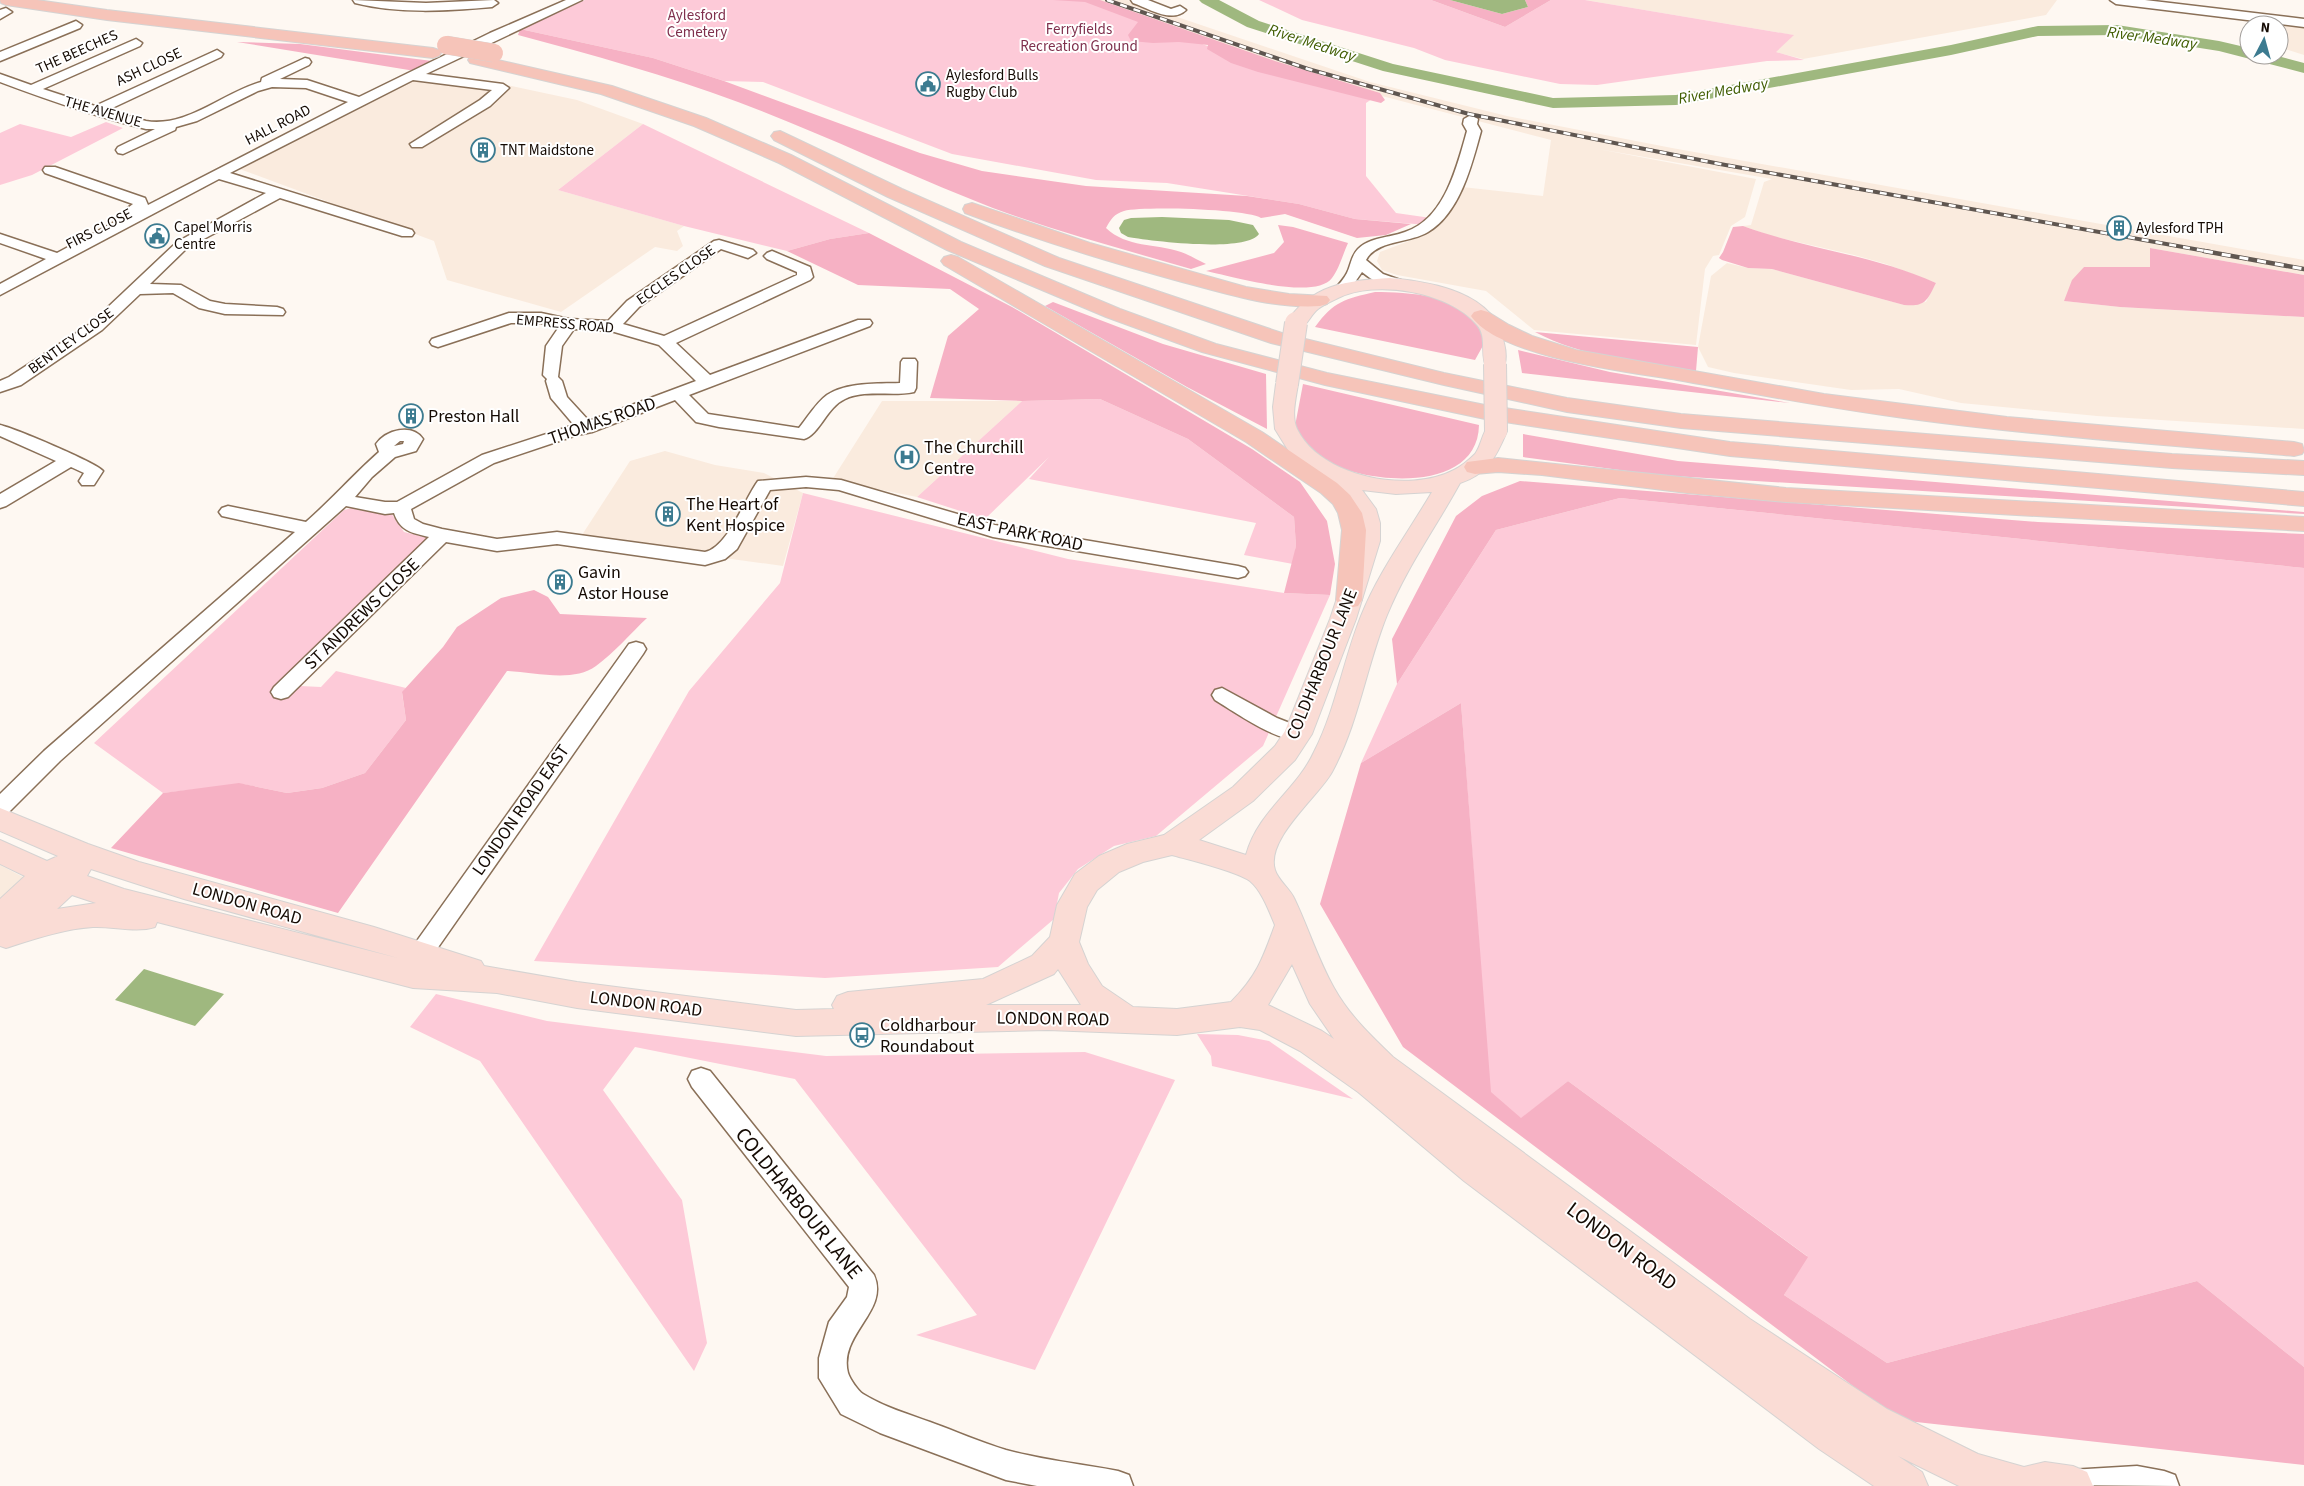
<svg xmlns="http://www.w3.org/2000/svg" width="2304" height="1486" font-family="'Source Sans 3',sans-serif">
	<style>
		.built { fill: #faebde }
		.green { fill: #fdcad8 }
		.forest { fill: #f6b1c4 }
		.water { fill: #9fb87f }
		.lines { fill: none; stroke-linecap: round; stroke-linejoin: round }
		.river { fill: #9fb87f; fill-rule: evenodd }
		.minor-casing { stroke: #8a7058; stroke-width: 3 }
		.major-casing { stroke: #d5d3d2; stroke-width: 2 }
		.highway-casing { stroke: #d5d3d2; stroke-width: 2 }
		.minor { fill: #fff; fill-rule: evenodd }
		.major { fill: #fadcd5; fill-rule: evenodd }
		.highway { fill: #f6c4b9; fill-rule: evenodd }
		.rail-far1-casing { stroke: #5f5650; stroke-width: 4 }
		.rail-casing { stroke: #5f5650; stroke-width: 4.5 }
		.rail-far1 { stroke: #fff; stroke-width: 2.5; stroke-dasharray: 7; stroke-linecap: butt }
		.rail { stroke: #fff; stroke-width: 3; stroke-dasharray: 9; stroke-linecap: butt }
		.major-bridge-casing { stroke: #d5d3d2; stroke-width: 24; stroke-linecap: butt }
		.highway-bridge-casing { stroke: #d5d3d2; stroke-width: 19; stroke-linecap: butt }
		.major-bridge { stroke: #fadcd5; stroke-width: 22 }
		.highway-bridge { stroke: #f6c4b9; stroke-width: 18 }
		.labels { text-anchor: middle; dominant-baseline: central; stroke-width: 4; stroke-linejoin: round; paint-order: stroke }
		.far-park-label { font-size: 15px; fill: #7f304d; stroke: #fff }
		.far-street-label { font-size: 15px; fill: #140a03; stroke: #fff }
		.far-poi-label { font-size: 15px; fill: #140a03; stroke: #fff; text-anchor: start }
		.far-water-label { font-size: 16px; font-style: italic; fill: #415e03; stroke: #fff }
		.poi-label { font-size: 18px; fill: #140a03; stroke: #fff; text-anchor: start }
		.street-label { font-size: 18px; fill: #140a03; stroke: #fff }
		.near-street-label { font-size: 21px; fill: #140a03; stroke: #fff }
	</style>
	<rect width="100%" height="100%" fill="#fef8f2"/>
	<path class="built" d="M1094,0H1127L1370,82L1507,116L1672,148L2304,260V275L2150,248V267H2084L2064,301L2120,307L2304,317V429L2097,416L1961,403L1899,389L1851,390L1734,373L1708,367L1698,347L1711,276L1727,263L1748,268L1772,269L1904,305L1926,302L1936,283L1886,264L1854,255L1771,236L1743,226L1751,225L1764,182L1772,179L1598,149L1756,179L1745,217L1731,226L1719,255L1713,256L1705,269L1696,345L1534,330L1486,291L1397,275L1382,270L1377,261L1380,252L1425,235L1441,217L1462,187L1543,196L1551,140L1378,95L1265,59Z
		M1585,0H2057L2046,15L1803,59L1775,52L1793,35Z
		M2257,21L2304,24V55L2279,47V25H2258Z
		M423,72L483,80L577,100L643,124L558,190L684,226L677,231L683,246L677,251L655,247L561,312L447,280L434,241L237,168Z
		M882,401H1022L917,497L832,480Z
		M665,451L715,465L764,473L803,493L783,566L580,538L630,461Z
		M0,865L25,878L0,903Z"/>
	<path class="green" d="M585,0H1084L1264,67L1378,95L1366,103V176L1396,213L1431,218L1427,225L1355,219L1299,204L1167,183L1096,180L952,154L763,82L724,81L653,58L520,29Z
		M1259,0H1431L1505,27L1551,0H1585L1794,35L1776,52L1804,60L1767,61L1597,85L1560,84L1445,60L1414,48L1302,20Z
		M106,122L123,128L32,175L0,185V133L20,124L71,137Z
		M643,124L869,233L830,239L787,251L684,226L558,190Z
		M1100,399L1188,439L1294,517L1296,546L1293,564L1244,555L1256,523L1029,479L1049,457L985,519L917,497L1022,401Z
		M803,493L1068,559L1284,593L1330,595L1263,746L1156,836L1114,846L1078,869L1059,893L1054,919L998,967L825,978L534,961L689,691L780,583Z
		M1620,498L2304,568V1367L2197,1281L1887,1363L1784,1295L1807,1256L1568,1081L1521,1119L1490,1092L1461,703L1361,763L1397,684L1496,530Z
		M352,508L358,510L391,513L404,532L429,538L270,695L281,698L300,686L321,687L336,671L406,688L402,693L406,720L365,773L322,788L287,793L243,784L163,793L94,743L344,510Z
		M436,994L547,1021L826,1056L1085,1052L1175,1080L1035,1370L916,1335L977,1315L795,1079L635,1047L603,1090L682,1200L707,1343L694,1371L480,1061L410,1027Z
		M1197,1034L1238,1035L1269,1041L1353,1099L1212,1066L1211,1056Z"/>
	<path class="forest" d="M1053,0H1100L1275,61L1380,93L1385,100L1381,103L1258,72L1231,63L1207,49L1208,45L1179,42L1153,43L1131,41L1128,35L1138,22L1085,2Z
		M1431,0H1450L1502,14L1528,7L1525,0H1551L1505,27Z
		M520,29L653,58L724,81L920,153L982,171L1086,186L1247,196L1299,204L1355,219L1411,224L1386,235L1357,238L1285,214L1261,218C1247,209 1143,206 1124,211C1114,214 1111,219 1106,228C1127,248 1155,243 1181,252C1189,255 1198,260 1206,264L1191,269C1116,247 1040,228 968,198C891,167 816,131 738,102C666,75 592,55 518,35Z
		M237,42L300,44L432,61L415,71Z
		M1278,225L1293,227L1348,243C1343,254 1339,269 1332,278C1315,301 1231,276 1206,271L1274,253L1284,242Z
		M1743,226C1806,249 1874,255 1936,283C1927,301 1925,307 1904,305L1772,269L1748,268L1722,260L1719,258L1723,252L1733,227Z
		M869,233L1012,307L1252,449L1300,482L1327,521L1335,564L1330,595L1284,593L1296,546L1294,517L1188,439L1100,399L1022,401L930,398L948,336L979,309L950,289L858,285L787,251L830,239Z
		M2150,248L2304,275V317L2120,307L2064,301L2072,280L2084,267H2150Z
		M1375,292C1408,292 1461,295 1480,326C1483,330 1484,337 1485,342L1475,360L1315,327C1334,301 1345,299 1375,292Z
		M1053,302L1163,344L1266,374L1267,429L1187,387L1045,306Z
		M1535,332L1698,347L1696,371C1643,362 1583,358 1535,332Z
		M1518,350L1610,372L1790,403L1522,373Z
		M1303,384L1479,425C1478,494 1366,485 1324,460C1310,451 1303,439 1295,426Z
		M1523,434L1678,461L2304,512V514L1657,475L1523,457Z
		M1520,481L2038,522L2304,534V568L1620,498L1496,530L1397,684L1392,639L1456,516L1482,496Z
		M534,590L548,597L560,614L647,618C630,634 614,653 596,666C573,683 534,672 507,671L338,913L111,848L163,793L239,783L287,793L322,788L365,773L406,720L402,692L443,647L457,627L501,598Z
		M1461,703L1491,1092L1521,1118L1568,1081L1808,1257L1784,1295L1887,1363L2197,1281L2304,1367V1465L1898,1420L1403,1047L1320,904L1361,763Z"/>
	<path class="water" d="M1450,0H1525L1528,7L1502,14Z
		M1162,217L1229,220L1253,225L1259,234C1245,253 1152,241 1128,237L1121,233L1119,228L1124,220L1131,218Z
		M144,969L224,994L195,1026L115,1000Z"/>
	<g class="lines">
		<path class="river" d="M1199,0H1219L1259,21L1393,64L1553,98L1676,95L1951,45L2038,26L2117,25L2219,41L2249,48V55H2274L2304,63V73L2219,51L2117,35L2038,36L1951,55L1676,105L1553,108L1383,71L1247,27L1202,3Z"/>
		<g class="minor-casing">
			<path id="minor" d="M353,0L426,3L494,0L498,3L492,7C447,11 399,14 355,3Z
				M566,0H582L426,74L503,84L509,88L490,106L422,147H412L410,144L480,100L492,90L413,80L230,173L412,230L414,233L412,236H402L280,198L187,248L150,284L181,285L210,301L225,304L277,307L283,309L285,312L283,315L225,314L199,308L173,293L140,294L102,330L21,385L0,392V381L9,377L90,324L177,242L266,193L219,179L0,295V284L46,259L0,243V234L57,253L120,219L117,216L133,204L45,173L43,170L45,167H55L145,198L148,205L348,102L306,88L272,87L258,91L197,121L176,127L175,130L123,154L118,153L116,150L118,147L155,129H146C96,117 48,100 0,82V74L31,85L136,39L142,43L140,46L43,89L95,106L217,50L223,54L221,57L108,110C121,113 133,118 146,121C187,128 224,92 261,82L262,78L305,58L309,59L311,62L309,65L280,79L307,80L359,97L490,33Z
				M1131,0H1148L1171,9L1180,6L1186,10C1172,24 1148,8 1133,3Z
				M2110,0H2145L2304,19V27L2116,4Z
				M6,8L12,12L0,19V10Z
				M76,21L82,25L80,28L0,61V52Z
				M1471,115L1478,119L1477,124L1481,131C1472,164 1460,213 1428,232C1411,243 1376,240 1366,260L1383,274L1403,281L1406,284L1403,287C1390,291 1373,281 1362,272L1348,292H1338L1335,289C1339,284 1344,279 1347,273C1351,265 1351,256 1358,249C1370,237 1389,238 1405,232C1445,219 1457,166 1467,131L1463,124L1464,119Z
				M719,240L753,250L756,253L748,258L721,249L639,307L623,324L664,336L797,275V272L767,259L764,256L767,253L772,251L810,267L813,277L810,280L676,343L710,375L858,320H870L872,323L870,326L689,395L708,414L799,428C808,417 816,403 827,395C847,382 877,384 900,383L901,362L903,359H915L917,362L916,388L914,392C892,397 866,389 845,399C827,407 819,435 804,439L719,427L696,422L675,400L592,432L577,435L494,463L411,509L414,519L423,524L442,529L497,539L557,532L705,552C728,547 744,500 758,481L806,477L841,480L995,525L1238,566L1245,568L1248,572L1245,576L1238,578L993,537L839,490L806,487L770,490L737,549L725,559L705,565L557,544L497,551L446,542L288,697L281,699L274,697L271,692L274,687L429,537C412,533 400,531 394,513L385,514L346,506L60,761L8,813L0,815V794L44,751L295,532L222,516L219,512L222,508L228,506L306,522C331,500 354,474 379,452L376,444C386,430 412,423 423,439L416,451L395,457L372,477L355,497L385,502H397L482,455L574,425L551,398L546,381L547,379L543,375L546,346L559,327L541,323H511L438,347L432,345L430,342L432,339L509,313H541L569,319L608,321L627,301L714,241ZM574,329L611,331L659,345L696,381L589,421L567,397L562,381L558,377L562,346ZM400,441H404L403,444L394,446Z
				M0,425C14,428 97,463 103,471L94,485H82L79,481L84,473L71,467L6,506L0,508V494L56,461L0,436Z
				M636,642L643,644L646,649L643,654L432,956L424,977L415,980L406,977L403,970L414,945L629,644Z
				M1222,688L1277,718L1305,729L1309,734L1305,739C1282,746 1235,712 1215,700L1212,695L1215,690Z
				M701,1068L710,1071L874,1275C890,1311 838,1334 848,1373C850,1379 858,1391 863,1394C884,1407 908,1414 930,1422C955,1431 980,1442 1006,1450C1042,1460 1081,1464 1118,1471L1129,1475L1133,1486H1037L1006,1480L880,1433L841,1414L819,1378V1358L829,1322L847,1297L849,1287L692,1087L688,1079L692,1071Z
				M2137,1466L2164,1471L2175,1475L2179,1486L2055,1485L2059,1474L2070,1470Z"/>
		</g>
		<g class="major-casing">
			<path id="major" d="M1390,278C1431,282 1496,292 1504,343C1506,351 1507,361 1503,369L1495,370L1487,369C1479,356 1488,337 1477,325C1450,292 1376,279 1338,298C1332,301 1323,305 1318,309C1306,319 1308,332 1289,327L1286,323C1312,284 1346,281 1390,278Z
				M1287,378L1295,379L1298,384C1296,398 1291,416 1297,429C1320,477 1409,494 1454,470C1460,467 1470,459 1475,454C1481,446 1482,434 1488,426L1496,424L1504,426L1507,431C1497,455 1488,474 1460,483C1436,527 1406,568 1387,615C1366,667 1359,722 1332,772C1318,797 1265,839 1275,870C1278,880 1290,889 1294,898C1308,927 1318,960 1334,988C1349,1015 1371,1036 1393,1057L1750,1319L1887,1409L1978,1454L2024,1467L2045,1462L2073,1466L2087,1472L2093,1486H1959L1898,1456L1922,1472L1928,1486H1874L1819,1449L1464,1181L1358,1092L1300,1051L1260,1030L1240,1027L1177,1035L1048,1030L796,1036L577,1008L497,993L413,988L157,922L155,927C136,933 113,926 93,927C63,929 34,939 6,948L0,946V899L25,876L0,864V840L47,861L58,856L0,831V808L88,844L139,862L374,927L481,961L484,966L577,982L796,1010L834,1009L832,1005L837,996L848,992L983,979L1032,956L1050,937L1057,905L1075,874L1099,856L1127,844L1164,835L1233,787L1275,746L1285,731L1330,619L1356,541V523L1352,509L1347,502L1323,477L1293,458L1275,429L1273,407L1276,384L1279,379ZM1362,490L1396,494L1432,492C1408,533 1379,571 1361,616C1343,661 1336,709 1314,752C1296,791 1258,811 1246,855L1199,840L1253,801L1295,760L1312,734L1356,619L1380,541V523L1376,509ZM1172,855C1190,860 1236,871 1250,881C1262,891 1269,911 1275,925C1263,958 1257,976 1231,1002L1177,1009L1133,1007L1102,986L1088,964L1079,942L1087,907L1097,890L1119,872L1143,862ZM91,869L184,899L398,958L124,889L87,876ZM72,895L96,903L57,909ZM1292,964L1310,1004L1334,1039L1322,1031L1268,1005ZM1058,969L1081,1005H986L1054,974Z"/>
		</g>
		<g class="highway-casing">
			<path id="highway" d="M0,0H37L107,10L433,48L439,50L441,53L439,56L433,58L107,20L6,5L1,3Z
				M476,55L612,86L706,118L791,155L961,242L1120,309L1216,344L1327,373L1485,405L1730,442L2304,492V506L1730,456L1485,419L1325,385L1202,352L1106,317L947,250L779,163L694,126L601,94L470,63L468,60L470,57Z
				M780,131L902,189L1059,258L1285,334L1444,373L1567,398L1681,414L2172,454L2304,461V475L2172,468L1681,428L1567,412L1444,385L1271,343L1045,266L888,197L774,140L771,136L774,132Z
				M972,203L1090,243L1246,287L1289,294L1327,296L1330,300L1327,304L1320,306C1273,309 1228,294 1182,282C1109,262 1037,240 965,213L963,209L965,205Z
				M951,255L958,257L1262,432L1337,483L1350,495L1362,513L1366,530L1362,600L1358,606L1349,608L1340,606L1336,600L1342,530L1338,513L1333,504L1321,493L1246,442L944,265L941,261L944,257Z
				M1481,310L1488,312L1509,325L1532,336L1576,350L1824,394L2007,417L2294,442L2302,444L2304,451L2302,454L2294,456C2166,445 2038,436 1911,419C1833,409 1755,394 1677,380C1629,372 1499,357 1471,316L1474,312Z
				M1498,458L1786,488L2304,517V531L1786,502L1687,493L1542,475L1498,472L1475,474L1467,472L1464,467L1467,462Z"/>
		</g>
		<use href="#minor" class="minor"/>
		<use href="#major" class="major"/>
		<use href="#highway" class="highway"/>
		<g class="rail-far1-casing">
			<path id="rail-far1" d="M1107,0L1308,69L1469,114L1720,164L2211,252"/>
		</g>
		<g class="rail-casing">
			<path id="rail" d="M2204,251L2304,269"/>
		</g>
		<use href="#rail-far1" class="rail-far1"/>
		<use href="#rail" class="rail"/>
		<g class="major-bridge-casing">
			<path id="major-bridge" d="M1495,364L1496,431
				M1287,384L1296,323"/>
		</g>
		<g class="highway-bridge-casing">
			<path id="highway-bridge" d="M446,45L494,53"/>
		</g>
		<use href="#major-bridge" class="major-bridge"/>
		<use href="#highway-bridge" class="highway-bridge"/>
	</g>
	<defs>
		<g id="civic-ring" transform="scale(1.25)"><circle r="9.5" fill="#fff" stroke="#3c7b90" stroke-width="1.5"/><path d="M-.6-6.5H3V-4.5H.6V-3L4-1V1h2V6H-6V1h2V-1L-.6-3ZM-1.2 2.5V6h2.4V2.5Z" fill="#3c7b90"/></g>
		<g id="building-ring" transform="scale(1.25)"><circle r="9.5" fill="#fff" stroke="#3c7b90" stroke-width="1.5"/><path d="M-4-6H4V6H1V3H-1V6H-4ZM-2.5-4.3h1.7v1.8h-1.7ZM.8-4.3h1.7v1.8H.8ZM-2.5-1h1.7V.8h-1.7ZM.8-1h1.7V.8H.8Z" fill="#3c7b90"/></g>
		<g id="hospital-ring" transform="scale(1.25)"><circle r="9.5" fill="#fff" stroke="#3c7b90" stroke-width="1.5"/><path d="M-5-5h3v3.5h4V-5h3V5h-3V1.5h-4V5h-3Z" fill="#3c7b90"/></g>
		<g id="bus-ring" transform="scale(1.25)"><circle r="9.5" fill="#fff" stroke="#3c7b90" stroke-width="1.5"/><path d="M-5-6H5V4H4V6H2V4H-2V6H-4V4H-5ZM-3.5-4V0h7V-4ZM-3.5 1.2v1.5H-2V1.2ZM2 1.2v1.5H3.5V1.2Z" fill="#3c7b90"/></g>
	</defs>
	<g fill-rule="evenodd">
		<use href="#civic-ring" x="928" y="84"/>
		<use href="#building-ring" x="483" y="150"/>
		<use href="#building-ring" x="2119" y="228"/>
		<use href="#civic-ring" x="157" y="236"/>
		<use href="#building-ring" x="411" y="416"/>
		<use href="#hospital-ring" x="907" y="457"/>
		<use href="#building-ring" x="668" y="514"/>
		<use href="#building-ring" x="560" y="582"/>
		<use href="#bus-ring" x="862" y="1035"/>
	</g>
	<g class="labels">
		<g class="far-park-label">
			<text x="697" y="15">Aylesford<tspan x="697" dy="17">Cemetery</tspan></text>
			<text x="1079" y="29">Ferryfields<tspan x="1079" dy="17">Recreation Ground</tspan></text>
		</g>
		<g class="far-street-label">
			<text transform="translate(77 52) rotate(-24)">THE BEECHES</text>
			<text transform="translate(149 67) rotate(-25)">ASH CLOSE</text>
			<text transform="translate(103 112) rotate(16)">THE AVENUE</text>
			<text transform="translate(278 125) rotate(-27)">HALL ROAD</text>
			<text transform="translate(99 229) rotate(-27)">FIRS CLOSE</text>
			<text transform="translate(676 275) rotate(-35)">ECCLES CLOSE</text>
			<text transform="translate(565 324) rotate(5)">EMPRESS ROAD</text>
			<text transform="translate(71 341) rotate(-36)">BENTLEY CLOSE</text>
		</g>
		<g class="far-poi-label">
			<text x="946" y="75">Aylesford Bulls<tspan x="946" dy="17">Rugby Club</tspan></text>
			<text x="500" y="150">TNT Maidstone</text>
			<text x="174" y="227">Capel Morris<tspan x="174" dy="17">Centre</tspan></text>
			<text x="2136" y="228">Aylesford TPH</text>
		</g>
		<g class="far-water-label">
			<text transform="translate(2152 38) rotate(8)">River Medway</text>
			<text transform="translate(1312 43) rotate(18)">River Medway</text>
			<text transform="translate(1723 91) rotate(-10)">River Medway</text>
		</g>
		<g class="poi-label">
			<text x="428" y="416">Preston Hall</text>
			<text x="924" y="447">The Churchill<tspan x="924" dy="21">Centre</tspan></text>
			<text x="686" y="504">The Heart of<tspan x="686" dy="21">Kent Hospice</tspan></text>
			<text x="578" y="572">Gavin<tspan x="578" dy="21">Astor House</tspan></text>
			<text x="880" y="1025">Coldharbour<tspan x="880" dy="21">Roundabout</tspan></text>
		</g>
		<g class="street-label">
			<text transform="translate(602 421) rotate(-19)">THOMAS ROAD</text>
			<text transform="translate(1020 532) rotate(12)">EAST PARK ROAD</text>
			<text transform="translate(362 614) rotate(-44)">ST ANDREWS CLOSE</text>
			<text transform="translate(1322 664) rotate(-68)">COLDHARBOUR LANE</text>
			<text transform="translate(521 810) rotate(-55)">LONDON ROAD EAST</text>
			<text transform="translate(247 904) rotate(16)">LONDON ROAD</text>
			<text transform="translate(646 1004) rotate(7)">LONDON ROAD</text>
			<text transform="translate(1053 1019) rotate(1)">LONDON ROAD</text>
		</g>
		<g class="near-street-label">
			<text transform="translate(799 1203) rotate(51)">COLDHARBOUR LANE</text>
			<text transform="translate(1622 1246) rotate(37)">LONDON ROAD</text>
		</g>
	</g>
	<g transform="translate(2264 40) rotate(6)"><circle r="24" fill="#ffffff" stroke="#a19d9a"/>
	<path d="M0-4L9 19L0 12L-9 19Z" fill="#3c7b90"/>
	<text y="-8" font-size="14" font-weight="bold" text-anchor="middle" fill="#140a03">N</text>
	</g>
</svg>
